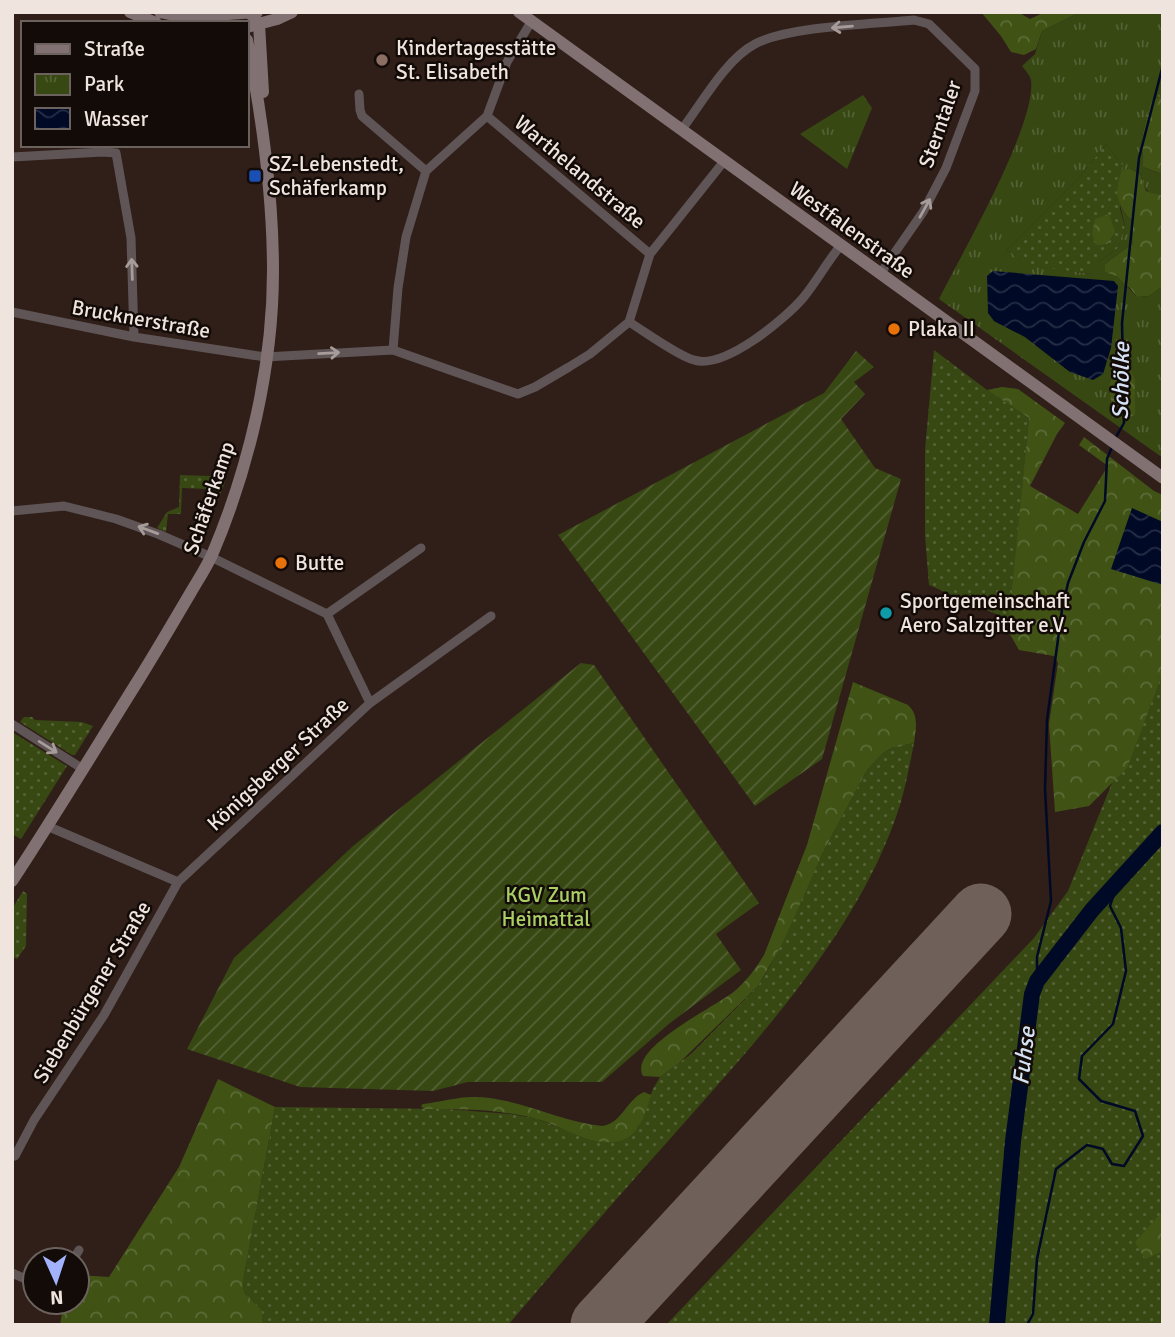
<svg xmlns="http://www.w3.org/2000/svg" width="1175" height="1337" font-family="Signika,sans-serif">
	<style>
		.grass { fill: url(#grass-dots) }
		.forest { fill: url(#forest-crowns) }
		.park { fill: url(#park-tufts); fill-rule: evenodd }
		.garden { fill: url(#garden-furrows) }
		.water { fill: url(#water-waves) }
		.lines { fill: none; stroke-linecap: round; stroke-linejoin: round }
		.stream { stroke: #000926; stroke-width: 2.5 }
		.river { stroke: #000926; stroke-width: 16 }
		.runway { stroke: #70605a; stroke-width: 61 }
		.street { stroke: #5f5557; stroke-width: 9 }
		.secondary { stroke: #817173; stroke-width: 12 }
		.oneway { stroke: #a89c9b }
		.education-dot { fill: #8d6e63; stroke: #130b08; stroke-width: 2.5 }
		.transit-dot { fill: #1a4fb4; stroke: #130b08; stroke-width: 2.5 }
		.food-dot { fill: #e8710a; stroke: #130b08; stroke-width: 2.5 }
		.culture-dot { fill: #0f9aa8; stroke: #130b08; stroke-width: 2.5 }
		.labels { text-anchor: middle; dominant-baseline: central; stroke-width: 5; stroke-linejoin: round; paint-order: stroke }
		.poi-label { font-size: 21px; fill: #f0e4df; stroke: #130b08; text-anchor: start }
		.street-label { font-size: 21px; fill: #f0e4df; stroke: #130b08 }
		.park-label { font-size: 21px; fill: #aacf64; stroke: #130b08 }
		.water-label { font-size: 23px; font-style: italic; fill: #d4e2f3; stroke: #130b08 }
	</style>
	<defs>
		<pattern id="grass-dots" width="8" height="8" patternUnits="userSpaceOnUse" patternTransform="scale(1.75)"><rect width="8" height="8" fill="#374813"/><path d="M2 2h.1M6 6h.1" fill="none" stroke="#546235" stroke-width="1.8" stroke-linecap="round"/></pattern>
		<pattern id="forest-crowns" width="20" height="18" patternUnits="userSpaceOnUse" patternTransform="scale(1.75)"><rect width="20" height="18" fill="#405315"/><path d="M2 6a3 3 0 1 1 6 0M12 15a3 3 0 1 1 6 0" fill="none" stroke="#5c6c37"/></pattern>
		<pattern id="park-tufts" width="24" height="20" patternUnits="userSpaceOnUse" patternTransform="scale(1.75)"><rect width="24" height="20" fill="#374813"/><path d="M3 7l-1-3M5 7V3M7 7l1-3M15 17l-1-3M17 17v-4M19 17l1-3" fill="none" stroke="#546235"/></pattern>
		<pattern id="garden-furrows" width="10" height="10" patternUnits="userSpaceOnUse" patternTransform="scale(1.75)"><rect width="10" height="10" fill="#374813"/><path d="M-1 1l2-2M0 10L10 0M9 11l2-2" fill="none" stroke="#546235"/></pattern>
		<pattern id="water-waves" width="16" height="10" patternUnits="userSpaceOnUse" patternTransform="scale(1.75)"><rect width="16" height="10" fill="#000926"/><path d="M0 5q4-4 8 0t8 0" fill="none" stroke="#262d45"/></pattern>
	</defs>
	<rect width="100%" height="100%" fill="#301f18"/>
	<path class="grass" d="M1106,144L1123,166L1120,209L1125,227L1118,248L1100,261L1091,274L1022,265L1016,256L1007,250L1079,178Z
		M934,350L987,390L1029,418L1010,620L929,585L925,536V450Z
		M180,475L210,476L225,482L217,503L208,500V489L182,488L181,514H168L166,532L157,528L167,512L179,507Z
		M1163,658V1325H666L1034,938L1068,891Z
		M24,717H32L35,720L82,722L93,726L75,755H72L20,722Z
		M12,732L67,766L21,839L12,834Z
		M914,743C910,763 906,785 900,805C860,932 755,1042 669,1140C614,1201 561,1263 508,1325H262C263,1309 252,1304 244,1293L243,1281L275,1107L446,1109L511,1114L537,1119L582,1136L638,1128L653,1089L660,1077L691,1054L758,986L770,966L824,850L867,770L883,753L891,748Z
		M23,891L27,894L26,946L17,959L12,956V909Z"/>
	<path class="forest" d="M981,12H1018L1030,19L1045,12H1080L1042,31L1036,49L1024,55L1011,52L1001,36Z
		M1163,95V172L1159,173L1143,167L1142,137L1150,102Z
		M1129,168L1140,174L1146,191L1163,195V286L1149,296L1137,297L1130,288L1105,272V264L1133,243V222C1117,206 1113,192 1122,170Z
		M1109,214L1115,232L1107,244L1096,245L1092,234L1095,219Z
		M1129,367L1135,378V415L1127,419L1112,418L1109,384L1114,372Z
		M1002,387L1018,389L1065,423L1057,434L1030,486L1078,514L1108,466L1079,445L1084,437L1154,491L1163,495V672L1127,768L1089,806L1055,812L1049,724L1058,663L1054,656L1019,650L1008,631L1029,418L987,390Z
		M853,682L908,705C919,715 916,728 914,743L891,748L883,753L867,770L824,850L782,944L758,986L679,1063L660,1077L643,1076C627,1047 719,1006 737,989C748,979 756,968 764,955L807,845Z
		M218,1079L275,1107L243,1281L244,1293L262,1311V1325H60L64,1302H77L78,1275L109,1277L179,1167Z
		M644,1092L651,1095C646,1112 639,1137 619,1141C591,1148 562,1125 536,1119C501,1109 460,1109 424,1109L421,1106L423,1104C440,1102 457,1097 473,1097C518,1097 559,1122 603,1126C623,1122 626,1100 644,1092Z
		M1163,1211V1251L1145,1259L1135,1242Z"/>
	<path class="park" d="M1080,12H1163V95L1150,102L1142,137L1143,167L1158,173L1163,172V195C1145,193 1146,191 1140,174L1129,168L1122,170C1113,192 1117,206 1133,222V243L1105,264V272L1117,276L1137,297L1149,296L1163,286V458L939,299C961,255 1037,124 1031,80C1030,75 1025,70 1022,66L1035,54L1042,31ZM1106,144L1123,166L1115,184L1125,226L1118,248L1100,261L1090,274L1022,264L1016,256L1007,250L1079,178ZM993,271L1070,372L1025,337L994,321ZM1129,368L1135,378V415L1127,419L1112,418L1109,384L1114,372Z
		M863,95L872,108L847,169L800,134Z"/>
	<path class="garden" d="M856,351L874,367L854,382L865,394L841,419L875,468L901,479L822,759L755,806L558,535L824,393Z
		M581,663L594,665L759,903L716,934L741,970L670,1023L602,1082H468L433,1091L300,1087L187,1049L234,958L353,846Z"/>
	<path class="water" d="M993,271L1114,281L1118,286L1111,348L1103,374L1093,380L1070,372L1025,337L994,321L988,313L987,276Z
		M1132,508L1163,522V585L1111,569Z"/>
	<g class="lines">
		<path class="stream" d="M1116,437L1124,423L1122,323L1139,158L1163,65
			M1037,981V957L1051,901L1045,789L1047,720L1062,610L1068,583L1084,542L1105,501L1107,459L1112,447
			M1027,1325L1033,1314L1037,1259L1056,1169L1087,1145L1103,1149L1112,1164L1124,1166L1143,1136L1135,1111L1101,1101L1079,1079L1082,1056L1113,1024L1126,971L1121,928L1110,906L1118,881"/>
		<path class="river" d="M997,1325L1013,1141L1032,994L1037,981L1092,910L1163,832"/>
		<path class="runway" d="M601,1325L981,914"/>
		<path class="street" d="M359,94L360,110L362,116L426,171
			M487,116L650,254
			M682,129C702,103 726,59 755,44C789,26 874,24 914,20L929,24L975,69V91L946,168L923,212L880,274
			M12,157L103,152L116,153L131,238L134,337
			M12,312L134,337L265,357L393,350L518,394L535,387L569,367L590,354L629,322L650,254L725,160
			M629,322C644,331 678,356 694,360C724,370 785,319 803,298C817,281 827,262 841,245
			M393,350L398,288L406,237L426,171L487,116L507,62L531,22
			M12,511L64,506L116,519L158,534L211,557L327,614L370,703L178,882L47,826
			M327,614L421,548
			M370,703L491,616
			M12,724L83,769
			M15,1156L34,1120L104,1015L178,882
			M73,1260L79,1250
			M12,1273L35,1283"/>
		<path class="secondary" d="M130,12L156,23
			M160,12L186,17L257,12
			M519,12L1163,478
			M251,14L259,24L263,92
			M247,27L277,19L292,12
			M12,881C56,814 97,746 139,679C157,650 174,621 191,592C198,580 206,568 212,555C249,468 273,367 273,271C273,194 262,116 247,40"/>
	</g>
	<defs><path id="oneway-shaft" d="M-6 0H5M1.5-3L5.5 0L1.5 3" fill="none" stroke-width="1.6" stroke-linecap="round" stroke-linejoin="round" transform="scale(1.75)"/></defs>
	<g class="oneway">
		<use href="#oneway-shaft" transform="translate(842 27) rotate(175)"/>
		<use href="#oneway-shaft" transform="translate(925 208) rotate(-61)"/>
		<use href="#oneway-shaft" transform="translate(132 269) rotate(-92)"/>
		<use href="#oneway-shaft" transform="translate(329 353) rotate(-3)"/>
		<use href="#oneway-shaft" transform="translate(148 530) rotate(-160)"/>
		<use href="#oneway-shaft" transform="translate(48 747) rotate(32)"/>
	</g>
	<circle class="education-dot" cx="382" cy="60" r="7"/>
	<rect class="transit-dot" x="248" y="169" width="14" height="14" rx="3.5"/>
	<g class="food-dot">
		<circle cx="894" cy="329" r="7"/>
		<circle cx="281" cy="563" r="7"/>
	</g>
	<circle class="culture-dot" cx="886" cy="613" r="7"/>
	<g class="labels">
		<g class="poi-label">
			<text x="396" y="48">Kindertagesstätte<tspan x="396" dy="24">St. Elisabeth</tspan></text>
			<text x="269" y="164">SZ-Lebenstedt,<tspan x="269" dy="24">Schäferkamp</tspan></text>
			<text x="908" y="329">Plaka II</text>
			<text x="295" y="563">Butte</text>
			<text x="900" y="601">Sportgemeinschaft<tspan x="900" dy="24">Aero Salzgitter e.V.</tspan></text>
		</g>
		<g class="street-label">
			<text transform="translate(940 124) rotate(-71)">Sterntaler</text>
			<text transform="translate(580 172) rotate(40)">Warthelandstraße</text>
			<text transform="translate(852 230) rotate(36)">Westfalenstraße</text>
			<text transform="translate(141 319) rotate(10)">Brucknerstraße</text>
			<text transform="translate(209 498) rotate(-71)">Schäferkamp</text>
			<text transform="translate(278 764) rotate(-43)">Königsberger Straße</text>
			<text transform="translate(92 992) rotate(-59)">Siebenbürgener Straße</text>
		</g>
		<g class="park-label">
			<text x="546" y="895">KGV Zum<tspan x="546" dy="24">Heimattal</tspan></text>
		</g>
		<g class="water-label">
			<text transform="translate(1121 381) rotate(-89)">Schölke</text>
			<text transform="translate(1024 1056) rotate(-83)">Fuhse</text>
		</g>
	</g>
	<rect width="1175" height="1337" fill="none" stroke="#f0e4df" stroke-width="28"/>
	<rect x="21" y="21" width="228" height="126" fill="#130b08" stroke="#6b625e" stroke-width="2"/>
	<rect x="35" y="44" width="35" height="10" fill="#817173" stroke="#6b625e" stroke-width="2"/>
	<text x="84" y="56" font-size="21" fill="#f0e4df">Straße</text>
	<rect x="35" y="74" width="35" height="21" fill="url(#park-tufts)" stroke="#6b625e" stroke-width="2"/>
	<text x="84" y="91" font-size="21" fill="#f0e4df">Park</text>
	<rect x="35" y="108" width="35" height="21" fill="url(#water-waves)" stroke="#6b625e" stroke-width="2"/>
	<text x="84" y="126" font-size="21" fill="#f0e4df">Wasser</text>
	<g transform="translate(56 1281) rotate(177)"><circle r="33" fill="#130b08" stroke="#6b625e" stroke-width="2"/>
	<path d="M0-5L12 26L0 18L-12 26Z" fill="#a2b2fd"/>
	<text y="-10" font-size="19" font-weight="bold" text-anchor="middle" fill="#f0e4df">N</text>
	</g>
</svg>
